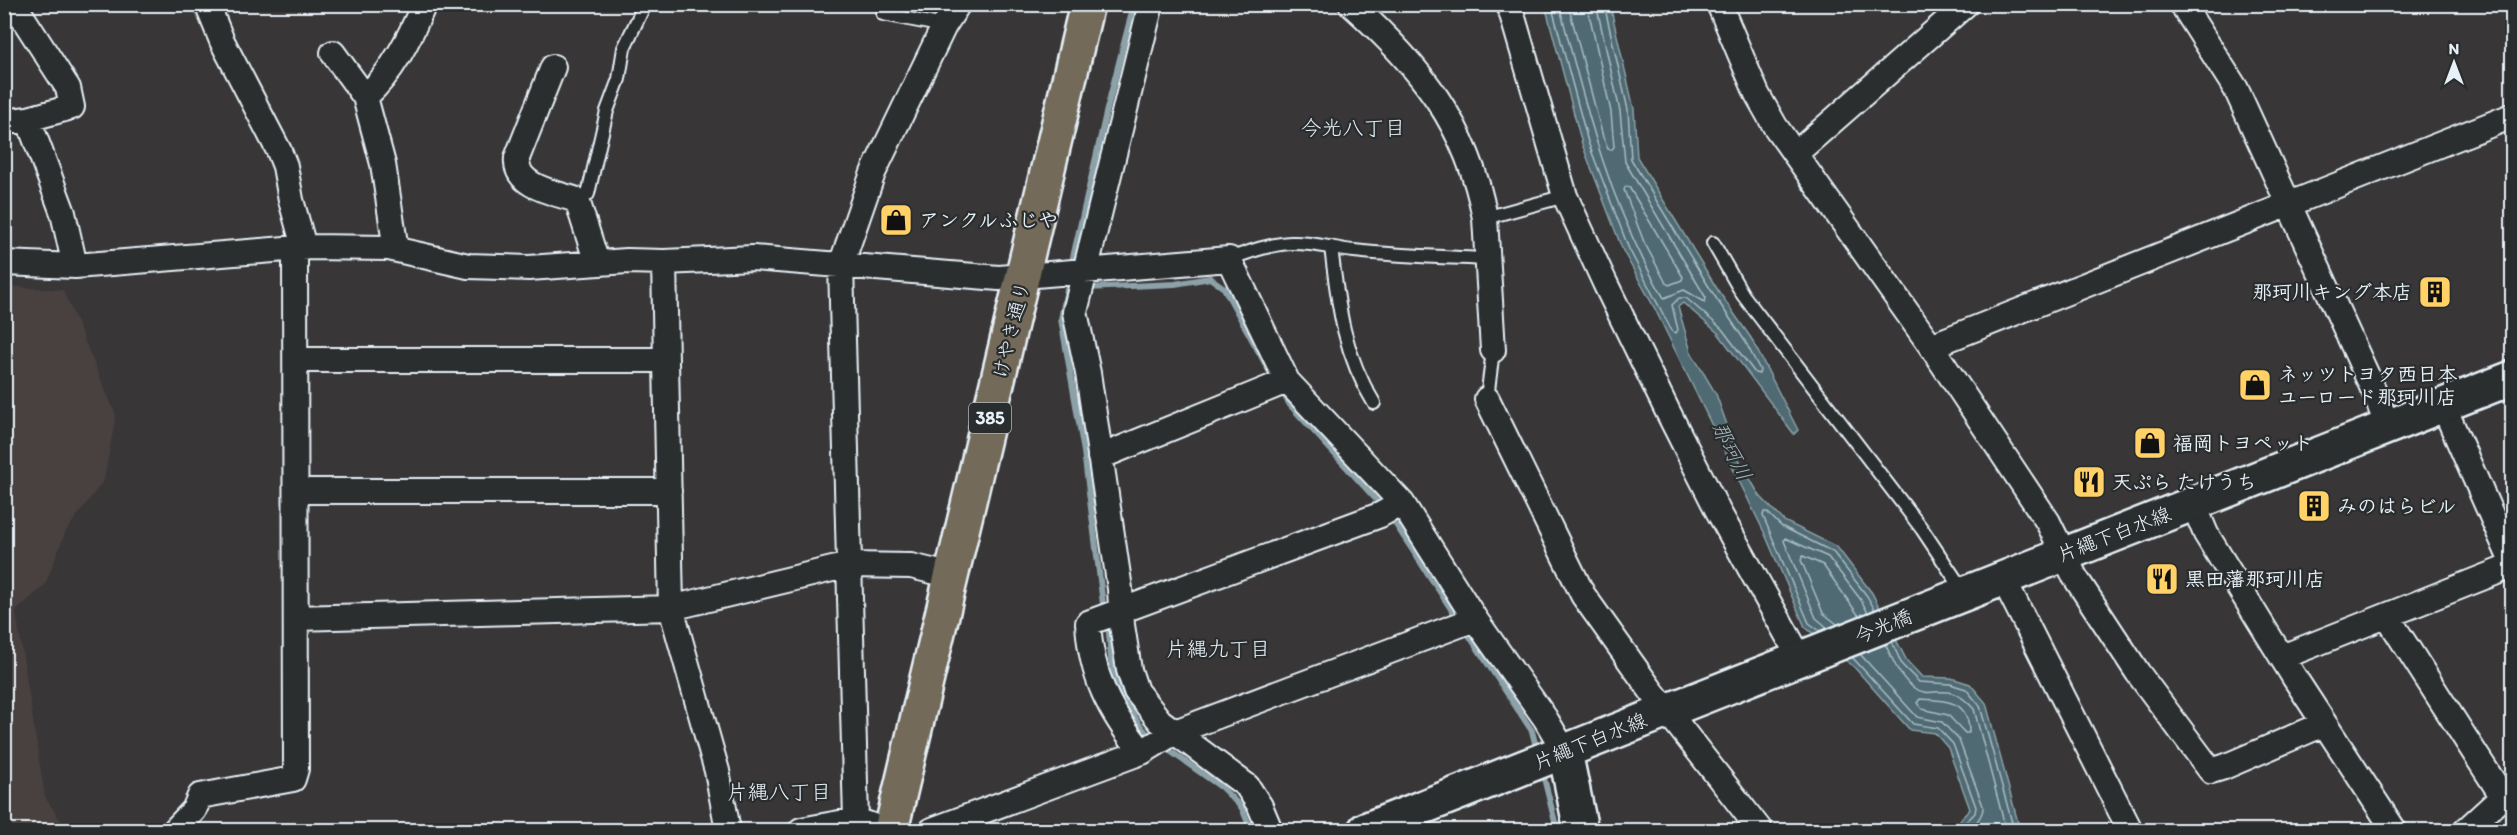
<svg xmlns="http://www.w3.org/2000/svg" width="2517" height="835" font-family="Itim,'Klee One',sans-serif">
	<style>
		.built { fill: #484141 }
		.water { fill: #4f6b73; stroke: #8ca1a8; stroke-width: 1.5 }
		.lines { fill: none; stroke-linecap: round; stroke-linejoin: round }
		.shore { stroke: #abbbc3; stroke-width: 1.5 }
		.stream { stroke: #8ca1a8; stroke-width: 6 }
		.lane-casing { stroke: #e8f1f8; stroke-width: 16 }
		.street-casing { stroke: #e8f1f8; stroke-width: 28 }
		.secondary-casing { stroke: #e8f1f8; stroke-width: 38 }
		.highway-casing { stroke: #e8f1f8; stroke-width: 38 }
		.lane { stroke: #2a2d2e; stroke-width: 12 }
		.street { stroke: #2a2d2e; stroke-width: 24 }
		.secondary { stroke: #2a2d2e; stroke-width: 33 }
		.highway { stroke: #736b5a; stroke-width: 33 }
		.labels { text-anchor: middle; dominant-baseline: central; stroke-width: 4.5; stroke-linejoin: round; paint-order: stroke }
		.shield { fill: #2a2d2e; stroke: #afb6bb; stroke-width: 1.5 }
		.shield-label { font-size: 18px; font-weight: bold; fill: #e8f1f8 }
		.poi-label { font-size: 20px; font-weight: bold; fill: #e8f1f8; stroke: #2a2d2e; text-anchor: start }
		.street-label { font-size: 20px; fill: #e8f1f8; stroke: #2a2d2e }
		.neighbourhood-label { font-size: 21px; fill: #e8f1f8; stroke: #2a2d2e }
		.water-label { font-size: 21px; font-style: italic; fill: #a3b5bc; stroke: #2a2d2e }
	</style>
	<rect width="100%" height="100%" fill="#383637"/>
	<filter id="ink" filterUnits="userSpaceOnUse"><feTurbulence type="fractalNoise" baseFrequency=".0167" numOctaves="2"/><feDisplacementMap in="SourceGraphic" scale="12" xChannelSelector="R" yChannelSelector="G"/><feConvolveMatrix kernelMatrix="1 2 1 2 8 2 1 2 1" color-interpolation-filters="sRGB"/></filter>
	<g filter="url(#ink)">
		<path class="built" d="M4,286L63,290L116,415L104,480L66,531L45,585L16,611L45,797L67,830H5Z"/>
		<path class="water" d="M1545,5H1610L1634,109L1637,157L1719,292L1751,338L1798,430L1794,434L1718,333L1683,303L1678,307L1691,352L1716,394L1741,464L1760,496L1784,521L1837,547L1872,593L1907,661L1922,677L1951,678L1970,684L1986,703L2020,830H1961L1960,820L1970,809L1948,748L1935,733L1910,730L1854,667L1805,627L1764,532L1655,309L1623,251L1582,144Z"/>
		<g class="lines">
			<path class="shore" d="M1551,4L1588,142L1629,249L1672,331L1675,333L1678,330L1672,305L1679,298H1686L1722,329L1755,373L1759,374L1760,370L1745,341L1714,295L1631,159L1628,110L1604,4
				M1559,4C1585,105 1610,208 1664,298L1684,290L1705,302L1706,298L1625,162L1620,111L1596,4
				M1568,4L1603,137L1608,149L1611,150L1614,147L1611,112L1587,4
				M1626,186L1629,187L1683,277L1682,280L1669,285L1666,283L1644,242L1624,190Z
				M1837,624L1823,613L1801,560L1803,556L1823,565L1859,616
				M1828,628L1816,618L1784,541L1785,538L1828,557L1861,600L1868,613
				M1820,631L1809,623L1763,516L1764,512H1767L1781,526L1833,552L1867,596L1875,610
				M1892,642L1902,665L1919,682L1950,684L1966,689L1980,706L2014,830
				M1885,644C1894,661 1898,676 1914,688C1933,701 1947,678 1974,709L2006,830
				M1860,654L1917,717L1942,722L1959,740L1983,806C1984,817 1974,821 1974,830
				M1852,657L1913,724L1938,728L1953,744L1976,807L1975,813L1966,822V830
				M1920,699C1946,701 1969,699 1969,733H1965L1948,715L1922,709L1917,703Z"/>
			<path class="stream" d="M1071,266L1107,109L1134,4
				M1069,279L1061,319L1084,452L1104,612
				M1086,288L1175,284L1210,278L1224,288L1272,376
				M1281,390L1290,405L1382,506
				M1391,517L1459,621
				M1107,622C1111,637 1109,654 1113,669C1117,688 1137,727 1152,738
				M1465,629L1532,731L1537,751
				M1163,746L1221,787L1242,808L1251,830
				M1542,770L1557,830"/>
			<g class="lane-casing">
				<path id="lane" d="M883,14L944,26
					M577,200L588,194L607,111L619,79L624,48L645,4
					M1485,218L1565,196
					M1713,243L1743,295L1922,529L1964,592
					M1331,247C1338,304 1343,353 1374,403
					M1229,259C1249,252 1270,244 1291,243C1313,242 1333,249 1354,251C1399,256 1443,257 1487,259
					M1487,399L1493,350"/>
			</g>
			<g class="street-casing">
				<path id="street" d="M14,4L68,88L72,107L28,119
					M207,4L222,41L279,151L285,166L291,200L304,247
					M1151,4L1075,312L1088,373L1120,589L1122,625L1129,670L1136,691L1160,721L1247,786L1260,806L1270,830
					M1351,4C1420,66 1468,125 1485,218L1493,350
					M1509,4L1565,196L1605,283L1667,410L1718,511L1800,658
					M1719,4L1757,94L1775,126L1931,346L2048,522L2075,577L2138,673L2211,771L2224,767L2324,724
					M2182,4L2236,89L2374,391L2388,427
					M333,53L365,97
					M553,67L517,158C514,187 556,193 577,200L597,263
					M4,122L28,119L63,213L75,266
					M1795,154L1966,4
					M396,250L383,164L365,97C393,72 409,39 424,4
					M664,262L671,608L717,771L728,830
					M4,263L75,266L310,247L389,248L468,266L529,268L627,261L664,262L753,258L999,278L1229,259L1287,381L1402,503L1475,619L1545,718L1565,752
					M1931,346L2512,116
					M296,360H666
					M1487,399L1583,595L1650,689L1760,830
					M2443,405L2512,562
					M1100,457L1287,381
					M296,491H669
					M2193,503L2206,534L2294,677L2394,830
					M2003,578L2130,830
					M2387,616L2503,797
					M296,618L671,608L849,565L911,566L953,576
					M2282,657L2512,566
					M1142,752C1109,711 1091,676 1088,623L1380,515L1402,503
					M856,820L841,265L873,173L944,26L958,4
					M175,830L194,810L200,796L293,779L296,769L295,247
					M801,830L856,820L884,830
					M932,830L1142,752L1175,732L1475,619
					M2466,830L2512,788"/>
			</g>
			<g class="secondary-casing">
				<path id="secondary" d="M1565,752L1581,830
					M1365,830L2512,378"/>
			</g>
			<g class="highway-casing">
				<path id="highway" d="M891,830L1087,4"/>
			</g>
			<use href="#lane" class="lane"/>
			<use href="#street" class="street"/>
			<use href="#secondary" class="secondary"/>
			<use href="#highway" class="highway"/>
		</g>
	</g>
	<defs>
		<g id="shop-square" transform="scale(1.725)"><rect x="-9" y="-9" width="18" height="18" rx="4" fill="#ffd166" stroke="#2a2d2e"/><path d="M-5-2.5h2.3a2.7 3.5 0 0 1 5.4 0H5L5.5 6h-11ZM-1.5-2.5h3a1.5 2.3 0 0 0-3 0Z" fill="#111"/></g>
		<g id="building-square" transform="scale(1.725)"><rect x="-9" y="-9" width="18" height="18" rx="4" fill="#ffd166" stroke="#2a2d2e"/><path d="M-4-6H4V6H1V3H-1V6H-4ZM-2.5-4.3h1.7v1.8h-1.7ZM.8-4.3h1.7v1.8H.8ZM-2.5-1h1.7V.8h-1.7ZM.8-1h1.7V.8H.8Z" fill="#111"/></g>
		<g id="restaurant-square" transform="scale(1.725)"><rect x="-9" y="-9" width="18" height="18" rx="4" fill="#ffd166" stroke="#2a2d2e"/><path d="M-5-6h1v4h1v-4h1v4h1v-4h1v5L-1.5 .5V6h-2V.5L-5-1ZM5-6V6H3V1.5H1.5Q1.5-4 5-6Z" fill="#111"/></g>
	</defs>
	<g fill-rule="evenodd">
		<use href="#shop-square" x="896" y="220"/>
		<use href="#building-square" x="2435" y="292"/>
		<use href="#shop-square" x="2255" y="385"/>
		<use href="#shop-square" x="2150" y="443"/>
		<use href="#restaurant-square" x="2089" y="482"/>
		<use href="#building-square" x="2314" y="506"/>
		<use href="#restaurant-square" x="2162" y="579"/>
	</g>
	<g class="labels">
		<rect class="shield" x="969" y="403" width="42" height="30" rx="4.5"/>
		<g class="shield-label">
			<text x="990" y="418">385</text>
		</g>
		<g class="poi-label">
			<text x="919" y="220">アンクルふじや</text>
			<text x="2412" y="292" text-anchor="end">那珂川キング本店</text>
			<text x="2278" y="374">ネッツトヨタ西日本<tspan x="2278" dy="23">ユーロード那珂川店</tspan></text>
			<text x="2173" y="443">福岡トヨペット</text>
			<text x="2112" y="482">天ぷら たけうち</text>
			<text x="2337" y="506">みのはらビル</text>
			<text x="2185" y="579">黒田藩那珂川店</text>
		</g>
		<g class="street-label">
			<text transform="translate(1011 330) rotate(-76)">けやき通り</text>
			<text transform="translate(2114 534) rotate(-21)">片繩下白水線</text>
			<text transform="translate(1883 626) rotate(-22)">今光橋</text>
			<text transform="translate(1590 741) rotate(-22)">片繩下白水線</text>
		</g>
		<g class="neighbourhood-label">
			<text x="1353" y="127">今光八丁目</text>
			<text x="1218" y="648">片縄九丁目</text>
			<text x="779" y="791">片縄八丁目</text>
		</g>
		<g class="water-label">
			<text transform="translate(1732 451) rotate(63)">那珂川</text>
		</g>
	</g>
	<rect width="2517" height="835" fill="none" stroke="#2a2d2e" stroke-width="24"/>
	<rect x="12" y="12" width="2493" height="811" fill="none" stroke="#e8f1f8" stroke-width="2" filter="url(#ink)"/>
	<g transform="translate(2454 63)" stroke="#2a2d2e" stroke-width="4.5" paint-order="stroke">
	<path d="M0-4.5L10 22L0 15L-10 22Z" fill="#e8f1f8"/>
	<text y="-9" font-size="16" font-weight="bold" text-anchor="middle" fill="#e8f1f8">N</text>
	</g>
</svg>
